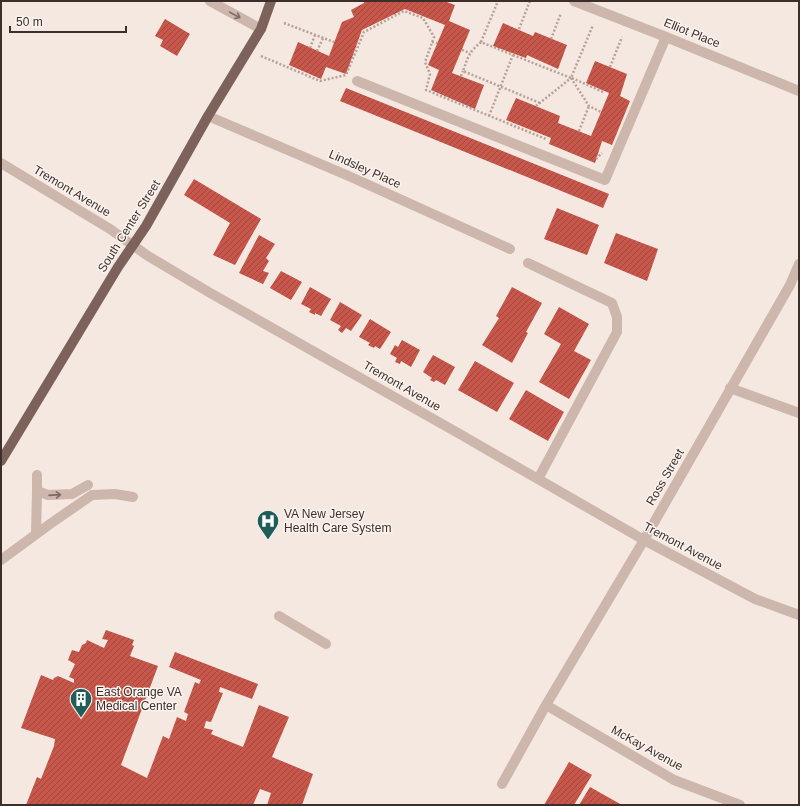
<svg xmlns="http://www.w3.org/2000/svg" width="800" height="806" font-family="Arial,sans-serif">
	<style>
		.building { fill: url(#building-hatch) }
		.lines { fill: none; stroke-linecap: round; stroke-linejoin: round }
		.path { stroke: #b9a096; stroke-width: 2.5; stroke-dasharray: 2 2; stroke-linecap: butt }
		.minor { stroke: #cdb6ac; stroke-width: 10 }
		.major { stroke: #7d625c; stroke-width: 10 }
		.oneway { stroke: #7d6b65 }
		.labels { text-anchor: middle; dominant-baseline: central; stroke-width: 3; stroke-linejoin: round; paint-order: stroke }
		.street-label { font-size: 12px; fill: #3b2e2b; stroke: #fbf3ee }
		.poi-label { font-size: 12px; fill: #3b2e2b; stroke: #fbf3ee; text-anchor: start }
	</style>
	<defs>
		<pattern id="building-hatch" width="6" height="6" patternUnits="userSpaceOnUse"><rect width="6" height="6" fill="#c7574b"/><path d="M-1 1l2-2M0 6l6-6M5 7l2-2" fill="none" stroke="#a3483f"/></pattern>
	</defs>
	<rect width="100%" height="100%" fill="#f4e8e1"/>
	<path class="building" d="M364,1H444L455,5L449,21L470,30L452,73L484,85L475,109L431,90L439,70L428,65L445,25L405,9L362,30L346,74L326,67L321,79L289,65L298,42L329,56L342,22L354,17L351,10L364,3Z
		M165,19L190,34L177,56L160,46L163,40L155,36Z
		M503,23L533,36L535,32L567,45L558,69L527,55L526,58L493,46Z
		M595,61L627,74L620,96L630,101L612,145L602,141L595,163L549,144L551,138L506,120L516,98L560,116L558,123L591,136L609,93L586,83Z
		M346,88L609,194L603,208L340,101Z
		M194,179L261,219L235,265L213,255L230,223L184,195Z
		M557,208L599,225L587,255L544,239Z
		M616,233L658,249L647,281L604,263Z
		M259,235L275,244L266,258L269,261L263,271L269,273L263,284L239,273Z
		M281,271L302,282L291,300L270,288Z
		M310,287L331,299L321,316L315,313V315L309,312L311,309L301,304Z
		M512,287L542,303L526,332L528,333L512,363L482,345L499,318L496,316Z
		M340,302L362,315L351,331L346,328L342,333L338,330L341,326L330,320Z
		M559,307L589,324L574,351L591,360L569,399L539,382L561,344L544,334Z
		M370,319L391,332L380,349L375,346L374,348L368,345L370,343L359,337Z
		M402,340L420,350L411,367L401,361L400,364L395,362L397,358L390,354L395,345L398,347Z
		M433,355L455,367L445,385L436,380L434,382L430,380L432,378L423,372Z
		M475,361L514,383L497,412L458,390Z
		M526,390L564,412L548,441L509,419Z
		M106,630L134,640L132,645L134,646L130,656L158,666L121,765L147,778L163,736L169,739L177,717L186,721L188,714L184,712L195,682L199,684L201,680L169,667L175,652L258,684L252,699L220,687L219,692L223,693L211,722L206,721L204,728L213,730L211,734L243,747L259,705L289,717L272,757L313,774L302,805H267L271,793L260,789L253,805H26L37,777L41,779L54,746L55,739L21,728L41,675L53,680L54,678L58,676L74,683V679L69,677L75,664L68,660L72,650L79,652L82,645L86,643L87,640L104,648L108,640L102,639Z
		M569,762L592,775L574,805H544Z
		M590,787L622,805H579Z"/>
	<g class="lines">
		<path class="path" d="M284,23L334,42
			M519,29L530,1
			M551,39L561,13
			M432,42L437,43
			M481,42C469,52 468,57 463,71L540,103
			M310,48L315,35
			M462,50L470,53
			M317,51L323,38
			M513,55L571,78L593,25
			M261,56L320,81L346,75L364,32L404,11L423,18L434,37L425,62L430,74L426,90L546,139
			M610,67L622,37
			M461,76L463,71
			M571,78L589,106L601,112
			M572,78L603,92
			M536,106L571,78
			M489,116L513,55L481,42L498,1
			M579,131L589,106
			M596,159L602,153"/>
		<path class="minor" d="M210,1L261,29
			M574,1L666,37L799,91
			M357,81L605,180L666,37
			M208,116L351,177L510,249
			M1,163L110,229L148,256L212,294L458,433L644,540L755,599L799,615
			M528,263L612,303L617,317V332L538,479
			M730,388L799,413
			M37,475V491L48,495L72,494L88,485
			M36,534L37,491
			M1,560L50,524L92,495L115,494L133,497
			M279,616L326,644
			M546,705L674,780L740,805
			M502,784L546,705L644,540L790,285L799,264"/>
		<path class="major" d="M1,461L118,267L146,226L208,116L261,29L271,1"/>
	</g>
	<defs><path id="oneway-shaft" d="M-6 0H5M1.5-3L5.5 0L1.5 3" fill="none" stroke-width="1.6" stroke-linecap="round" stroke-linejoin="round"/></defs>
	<g class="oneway">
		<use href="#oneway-shaft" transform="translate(235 15) rotate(28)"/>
		<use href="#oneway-shaft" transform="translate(55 495) rotate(-4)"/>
	</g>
	<defs>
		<g id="hospital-pin" transform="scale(1.15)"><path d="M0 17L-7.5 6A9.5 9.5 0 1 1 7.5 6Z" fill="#1f5e58" stroke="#fbf3ee"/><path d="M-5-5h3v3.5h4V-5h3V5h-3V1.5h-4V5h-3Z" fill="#fff"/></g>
		<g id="building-pin" transform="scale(1.15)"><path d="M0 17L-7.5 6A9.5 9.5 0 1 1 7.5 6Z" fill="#1f5e58" stroke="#fbf3ee"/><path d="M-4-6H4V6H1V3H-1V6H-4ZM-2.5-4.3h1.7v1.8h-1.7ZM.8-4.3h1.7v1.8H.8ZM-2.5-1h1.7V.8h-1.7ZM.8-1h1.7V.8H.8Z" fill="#fff"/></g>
	</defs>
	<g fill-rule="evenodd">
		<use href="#hospital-pin" x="268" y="521"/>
		<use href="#building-pin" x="81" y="699"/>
	</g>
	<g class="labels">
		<g class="street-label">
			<text transform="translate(692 33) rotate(22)">Elliot Place</text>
			<text transform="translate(365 169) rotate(24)">Lindsley Place</text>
			<text transform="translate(72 191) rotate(31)">Tremont Avenue</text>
			<text transform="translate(129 226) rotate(-58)">South Center Street</text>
			<text transform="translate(402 386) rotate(30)">Tremont Avenue</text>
			<text transform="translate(665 477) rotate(-60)">Ross Street</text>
			<text transform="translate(683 546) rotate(28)">Tremont Avenue</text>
			<text transform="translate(647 748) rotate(29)">McKay Avenue</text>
		</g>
		<g class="poi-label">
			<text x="284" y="514">VA New Jersey<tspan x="284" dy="14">Health Care System</tspan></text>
			<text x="96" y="692">East Orange VA<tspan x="96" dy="14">Medical Center</tspan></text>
		</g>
	</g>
	<rect width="800" height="806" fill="none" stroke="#3b2e2b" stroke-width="4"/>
	<path d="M10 26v6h116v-6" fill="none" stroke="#3b2e2b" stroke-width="2"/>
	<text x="16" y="26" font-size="12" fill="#3b2e2b" stroke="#fbf3ee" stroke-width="3" paint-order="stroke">50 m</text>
</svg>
